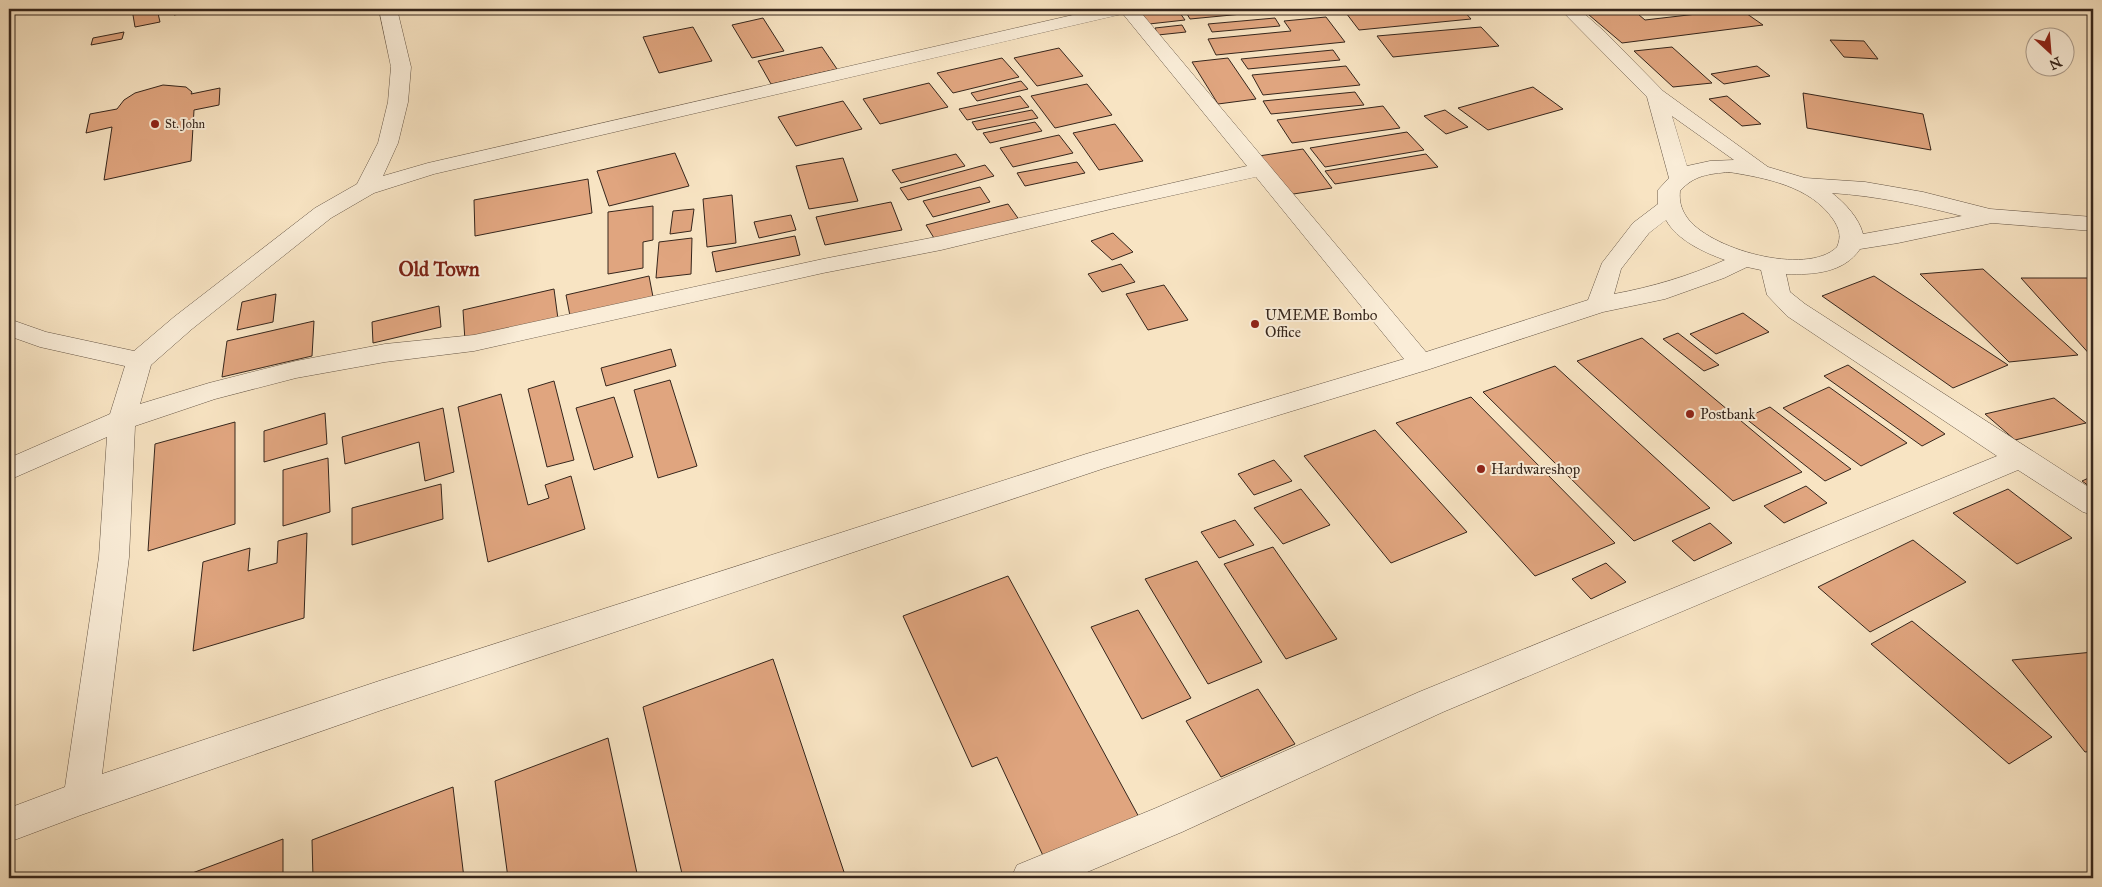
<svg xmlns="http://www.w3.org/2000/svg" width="2102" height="887" font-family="'IM FELL Great Primer',serif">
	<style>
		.building { fill: #e0a57f; stroke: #36261c }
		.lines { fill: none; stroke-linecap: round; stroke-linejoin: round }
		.minor-casing { stroke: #665646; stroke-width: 1 }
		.minor { fill: #faedd8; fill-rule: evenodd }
		.poi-dot { fill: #8f2418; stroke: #faedd8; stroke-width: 2 }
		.labels { text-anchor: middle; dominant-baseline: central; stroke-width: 4; stroke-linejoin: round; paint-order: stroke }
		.far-poi-label { font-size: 12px; fill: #36261c; stroke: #faedd8; text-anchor: start }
		.poi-label { font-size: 15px; fill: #36261c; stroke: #faedd8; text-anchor: start }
		.district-label { font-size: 20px; font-weight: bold; fill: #7a1f14; stroke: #faedd8 }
	</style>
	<rect width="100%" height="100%" fill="#f8e4c3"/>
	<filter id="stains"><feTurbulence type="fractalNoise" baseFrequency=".004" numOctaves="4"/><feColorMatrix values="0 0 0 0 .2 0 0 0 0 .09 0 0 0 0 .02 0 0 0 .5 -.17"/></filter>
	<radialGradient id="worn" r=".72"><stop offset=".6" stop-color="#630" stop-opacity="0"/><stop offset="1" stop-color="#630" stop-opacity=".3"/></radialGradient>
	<path class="building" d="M132,9H157L160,22L135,27Z
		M173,9H206L174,15Z
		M1139,9H1177L1185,20L1149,24Z
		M1184,9H1283L1284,10L1190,19Z
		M1343,9H1462L1471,19L1359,30Z
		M1582,9H1632L1645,20L1740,9L1763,25L1622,43Z
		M1326,17L1345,42L1216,55L1208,39L1291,31L1284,21Z
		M763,18L784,51L752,58L732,25Z
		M1275,18L1280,26L1212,32L1208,24Z
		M1182,25L1186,32L1158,35L1155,28Z
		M693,27L712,61L659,73L643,37Z
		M1481,27L1499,46L1393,57L1377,36Z
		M124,32L122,39L91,45L93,38Z
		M1830,40L1864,41L1878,59L1844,57Z
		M822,47L837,69L771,84L758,61Z
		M1672,47L1712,83L1673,87L1634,51Z
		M1059,48L1083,76L1037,86L1014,58Z
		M1333,50L1340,60L1248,69L1241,59Z
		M1002,58L1019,77L953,93L937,73Z
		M1228,58L1256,99L1218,104L1192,62Z
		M1346,66L1360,85L1263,95L1252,75Z
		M1757,66L1770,76L1724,84L1711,74Z
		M1021,81L1028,89L977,101L971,93Z
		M929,83L948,107L880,124L863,99Z
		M1087,84L1112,115L1055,128L1031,96Z
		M163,85L186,87L192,92L191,94L220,88L219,105L194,110L191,161L104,180L112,127L86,133L90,114L117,109L124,100L135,93Z
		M1533,87L1563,109L1488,130L1458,108Z
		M1355,92L1364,105L1271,114L1263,101Z
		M1803,93L1923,114L1931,150L1807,128Z
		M1020,96L1029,107L967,120L959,109Z
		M1727,96L1761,124L1742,126L1709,99Z
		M843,101L862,129L796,146L778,117Z
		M1383,106L1400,128L1292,143L1277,120Z
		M1032,110L1038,118L977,130L972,122Z
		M1445,110L1468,127L1446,134L1424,116Z
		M1035,122L1042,131L990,143L983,133Z
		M1115,124L1143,161L1099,170L1073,133Z
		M1407,132L1424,150L1325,167L1310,148Z
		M1059,135L1073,153L1013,167L1000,148Z
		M1303,149L1332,188L1287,195L1259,156Z
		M675,153L689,186L609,206L597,171Z
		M956,154L965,166L901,183L892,170Z
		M1426,154L1438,167L1335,184L1325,171Z
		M843,158L858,201L809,209L796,166Z
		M1077,162L1085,173L1025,186L1017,173Z
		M985,165L994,176L908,200L900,188Z
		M588,179L592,213L475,236L474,200Z
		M980,187L990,202L933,217L923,201Z
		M732,195L736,243L707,247L703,199Z
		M891,202L902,230L825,245L816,217Z
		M1008,204L1020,221L937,243L926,225Z
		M653,206V240L643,242V268L608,274V212Z
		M694,209L691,231L670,234L673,211Z
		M791,215L796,230L759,238L754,222Z
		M1113,233L1133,252L1112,260L1091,241Z
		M795,236L800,255L716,272L712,252Z
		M692,238L691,274L656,278L659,242Z
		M1121,264L1135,282L1102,292L1088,274Z
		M1983,269L2078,355L2009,362L1920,274Z
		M649,276L653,297L570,316L566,295Z
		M1874,276L2008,365L1953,388L1822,296Z
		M2021,278H2093V358Z
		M1164,285L1188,320L1148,330L1126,294Z
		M554,289L558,319L465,341L463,310Z
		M276,294L273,322L237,330L242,302Z
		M439,306L441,327L373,343L372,322Z
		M1743,313L1769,332L1716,354L1690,334Z
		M314,321L312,356L222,377L227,341Z
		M1678,333L1719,365L1704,371L1663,339Z
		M1642,338L1802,472L1733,501L1577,361Z
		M671,349L676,366L606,386L601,368Z
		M1848,365L1945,434L1922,446L1824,376Z
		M1555,366L1710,508L1634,541L1483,392Z
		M670,380L697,466L658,478L634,390Z
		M554,381L574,460L547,467L528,389Z
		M1829,387L1907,443L1861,466L1783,408Z
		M501,394L528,505L549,498L545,485L571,476L585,529L488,562L458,407Z
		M614,397L633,457L594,470L576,408Z
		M1471,397L1615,543L1535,576L1396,423Z
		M2054,398L2086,423L2015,440L1985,414Z
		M1770,407L1851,469L1825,481L1745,418Z
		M443,408L454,472L425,481L419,442L345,464L342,437Z
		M325,413L327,444L264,462V431Z
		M235,422V524L148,551L155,444Z
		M1375,430L1467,532L1391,563L1304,456Z
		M328,458L330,512L283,526V470Z
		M1274,460L1292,481L1254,495L1238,474Z
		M2093,476V489L2082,481Z
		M441,484L443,519L352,545V508Z
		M1806,486L1827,503L1784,523L1764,506Z
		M1301,489L1330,525L1283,544L1254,508Z
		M2008,489L2072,538L2017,564L1953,513Z
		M1235,520L1254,545L1219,558L1201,532Z
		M1710,523L1732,543L1694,561L1672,541Z
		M307,533L304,618L193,651L203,562L250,548L248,571L277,563L278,541Z
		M1913,540L1966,582L1870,632L1818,587Z
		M1273,547L1337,639L1286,659L1224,564Z
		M1197,561L1262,662L1208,684L1145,579Z
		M1606,563L1626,582L1591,599L1572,579Z
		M1008,576L1140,819L1046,862L997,757L972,767L903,616Z
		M1138,610L1191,698L1142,719L1091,627Z
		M1912,621L2052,737L2009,764L1871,644Z
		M2093,652V751L2085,752L2012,660Z
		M773,659L846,878H683L643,707Z
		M1258,689L1295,744L1221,777L1186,721Z
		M608,738L638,878H508L495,781Z
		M453,787L464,878H313L312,840Z
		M283,839V878H179Z"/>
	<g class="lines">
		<g class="minor-casing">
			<path id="minor" d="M379,9H397L411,67L408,102L398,143L383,176L428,163L1099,9H1138L1426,352L1588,300L1602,263L1633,223L1658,204V190L1669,178L1647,97L1560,9H1579L1605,32L1663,91L1768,167L1805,178L1865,182L1923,192L1990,209L2093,217V231L1992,223L1898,243L1860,249C1844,273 1813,275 1786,274L1790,292L1805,304L2093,490V515L2083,512L2018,470L1443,712L1182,832L1073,878H1011L1017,865L1156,808L1419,692L1997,456L1787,316L1767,295L1761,270L1747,267L1724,278L1665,299L1603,312L1430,369L1105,468L379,711L81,815L9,842V808L65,787L99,557L107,437L9,480V458L110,414L125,366L40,347L9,336V319L46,332L134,351L174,317L315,208L357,184L378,143L388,102L391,67ZM1123,14L1247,166L941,236L823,259L474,335L385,344L296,361L209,383L140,404L151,365L192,329L331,218L374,193L434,174ZM1672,116L1734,160L1710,161L1687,166ZM1729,172C1766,178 1810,186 1833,219C1839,228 1842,236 1837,247C1807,277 1707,249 1686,216C1681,208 1679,201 1680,191C1694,175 1709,174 1729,172ZM1256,177L1404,359L1086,454L379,681L102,774L129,557L135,426L215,399L296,378L385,362L474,351L823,273L941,250L1111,209ZM1832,193C1877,196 1919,205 1962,216L1863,234C1859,218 1845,203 1832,193ZM1666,220C1677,240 1703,252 1725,260C1689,276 1652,287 1614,294L1621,269L1649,233Z"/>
		</g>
		<use href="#minor" class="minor"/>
	</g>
	<g class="poi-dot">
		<circle cx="155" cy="124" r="5"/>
		<circle cx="1255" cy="324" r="5"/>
		<circle cx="1690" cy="414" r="5"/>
		<circle cx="1481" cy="469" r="5"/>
	</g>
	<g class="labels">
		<g class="far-poi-label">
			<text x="165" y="124">St. John</text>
		</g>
		<g class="poi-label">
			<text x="1265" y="315">UMEME Bombo<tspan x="1265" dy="17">Office</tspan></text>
			<text x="1700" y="414">Postbank</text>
			<text x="1491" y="469">Hardwareshop</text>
		</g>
		<g class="district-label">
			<text x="439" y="269">Old Town</text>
		</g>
	</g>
	<rect width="2102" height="887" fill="none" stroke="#f8e4c3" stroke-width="30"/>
	<rect x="10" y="10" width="2082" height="867" fill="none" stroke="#36261c" stroke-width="2.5"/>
	<rect x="15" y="15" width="2072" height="857" fill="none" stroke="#36261c"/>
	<g transform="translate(2050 52) rotate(154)"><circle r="24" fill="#faedd8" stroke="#ac9d8d"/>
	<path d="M0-4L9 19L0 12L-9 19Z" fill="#8f2418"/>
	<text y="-8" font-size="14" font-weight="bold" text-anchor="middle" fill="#36261c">N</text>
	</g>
	<rect width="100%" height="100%" filter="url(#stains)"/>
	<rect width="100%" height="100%" fill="url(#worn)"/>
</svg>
